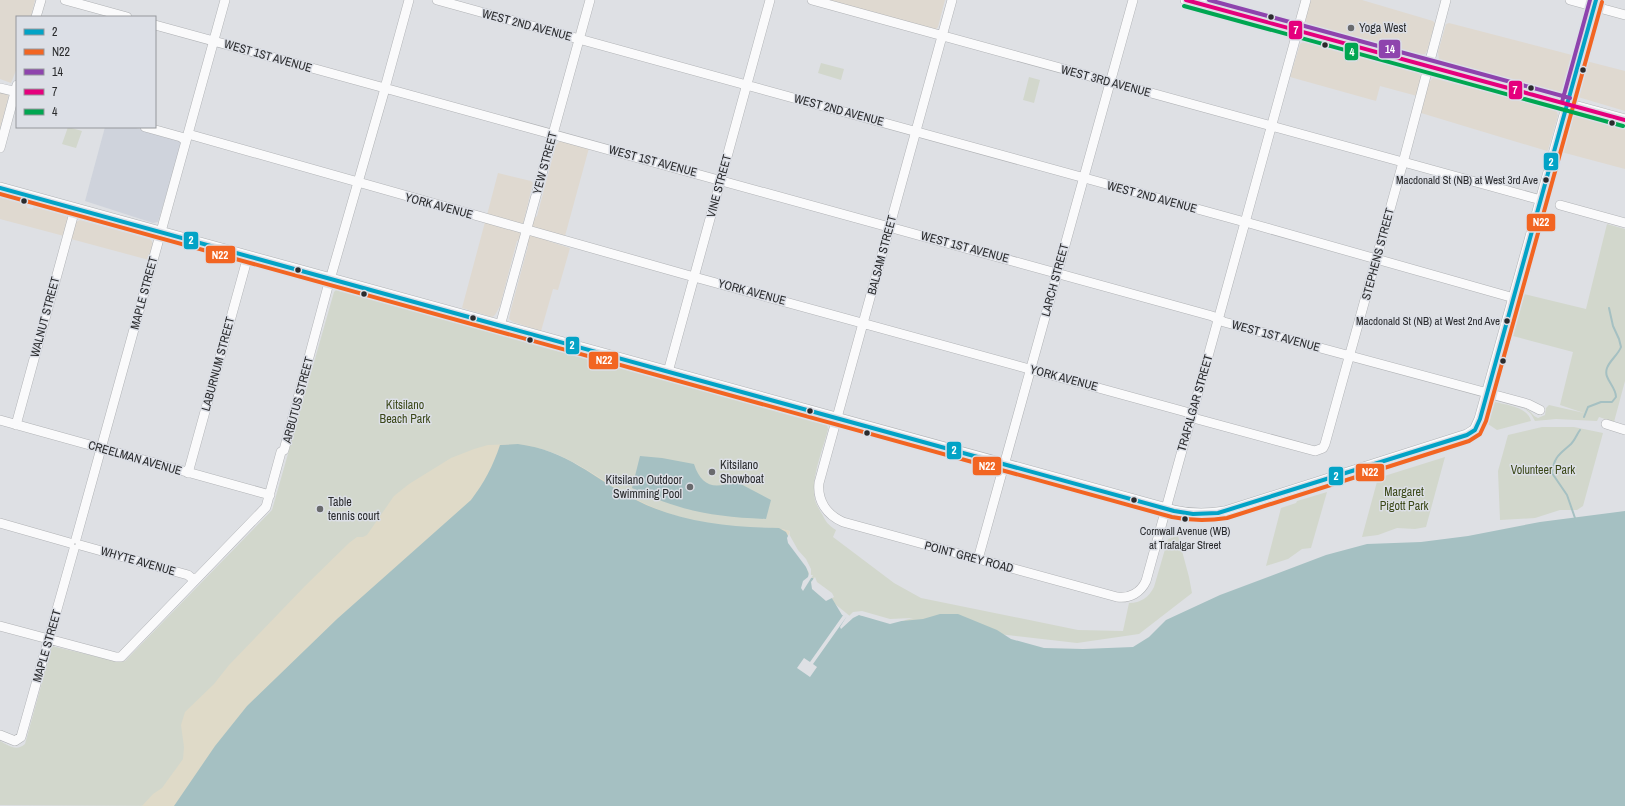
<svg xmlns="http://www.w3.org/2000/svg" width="1625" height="806" font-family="'Archivo Narrow',sans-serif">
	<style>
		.commercial { fill: #dfd9d0 }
		.built { fill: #cfd3dc }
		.green { fill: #d2d7cc }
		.sand { fill: #dfdac8 }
		.water { fill: #a5c0c2 }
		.pier { fill: #dee0e4 }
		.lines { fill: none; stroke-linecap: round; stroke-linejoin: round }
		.stream { stroke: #a5c0c2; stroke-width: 2 }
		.minor-casing { stroke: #b0b2b5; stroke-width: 10 }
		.major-casing { stroke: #b0b2b5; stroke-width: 12 }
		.minor { stroke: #fafafb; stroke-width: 9 }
		.major { stroke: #fafafb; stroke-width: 11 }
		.bus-1-casing { stroke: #dcdfe6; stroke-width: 7 }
		.bus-2-casing { stroke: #dcdfe6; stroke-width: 7 }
		.bus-3-casing { stroke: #dcdfe6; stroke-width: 7 }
		.bus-4-casing { stroke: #dcdfe6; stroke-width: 7 }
		.bus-5-casing { stroke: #dcdfe6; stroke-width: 7 }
		.bus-1 { stroke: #02a3c6; stroke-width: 4 }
		.bus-2 { stroke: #f26522; stroke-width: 4 }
		.bus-3 { stroke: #8e44ad; stroke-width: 4 }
		.bus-4 { stroke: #e5007d; stroke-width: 4 }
		.bus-5 { stroke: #00a651; stroke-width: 4 }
		.bus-dot { fill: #2a2b2d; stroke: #dcdfe6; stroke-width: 1.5 }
		.poi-dot { fill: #696a6d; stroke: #dcdfe6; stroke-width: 1.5 }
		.labels { text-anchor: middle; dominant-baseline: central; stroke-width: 3; stroke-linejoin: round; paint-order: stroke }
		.bus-label { font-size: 11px; fill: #2a2b2d; stroke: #dcdfe6; text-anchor: end }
		.street-label { font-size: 12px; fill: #2a2b2d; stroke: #dcdfe6 }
		.poi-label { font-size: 12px; fill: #2a2b2d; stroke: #dcdfe6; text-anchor: start }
		.park-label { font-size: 12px; fill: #3b4818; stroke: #dcdfe6 }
		.line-badge { stroke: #dcdfe6; stroke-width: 1.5 }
		.badge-label { font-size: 11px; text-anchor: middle; font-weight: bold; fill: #fff }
	</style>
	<rect width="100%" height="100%" fill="#dee0e4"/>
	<path class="commercial" d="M0,0H35L31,17H17V68L11,83L0,79Z
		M827,0H945L938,27L935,30Z
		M1310,0H1362L1433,21L1435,23L1427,51L1425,54L1420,55L1309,24L1306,22L1305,17Z
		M1449,23L1572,55L1574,58L1565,90L1559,93L1439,59L1438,52L1446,24Z
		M1305,41L1418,72L1421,77L1417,96L1380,86L1376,101L1290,77L1300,44Z
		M1586,61L1625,71V111L1578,97L1577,93Z
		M1433,78L1556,110L1558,115L1548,150L1547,151L1421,113L1429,82Z
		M0,91L9,95L0,129Z
		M1575,115L1625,128V169L1565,153L1561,150L1570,120Z
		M560,141L589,148L565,236L533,227L532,225L533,219L537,216L556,145Z
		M498,173L531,181L533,183L523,224L487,215Z
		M0,197L26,204L27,208L32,209L35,206L66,216L68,219L64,236L0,219Z
		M80,220L149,239L152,241L153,245L149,260L71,239L76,222Z
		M485,222L519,232L521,235L519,240L517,241L500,306L495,315L492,317L462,308Z
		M530,235L544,238L548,241L570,248L558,290L553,289L541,331L513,322L509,319L511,309L528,246L527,242Z"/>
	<path class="built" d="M105,127H133L182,142L158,222L153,223L85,201Z"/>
	<path class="green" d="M821,63L844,69L841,80L818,73Z
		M1029,77L1040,80L1034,103L1023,100Z
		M68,127L82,131L76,148L62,144Z
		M1607,224L1625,229V381L1614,422L1599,417L1597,421L1556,419L1535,421L1531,414L1524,408C1531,410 1532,416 1538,418L1545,415L1546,408L1549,405L1584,413L1560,405L1573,352L1513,336L1524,294L1586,309Z
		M338,288L827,424L828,429C823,450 810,479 815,500C816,504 819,509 822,514C826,522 828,525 836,530L833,537L894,583L921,598L1078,630L1123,631L1129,603C1141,603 1149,597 1154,587L1168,539L1178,536L1189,577L1192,593L1139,634L1077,643L851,617L808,582L789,538L790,531C773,526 756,528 738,527C710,525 681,519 655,509C602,487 562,439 500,445L493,465L174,806L0,805V741C8,745 16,752 25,744L52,646L119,662L125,661L272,510L334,292Z
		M1495,402C1507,405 1528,407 1531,421L1497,430L1488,424L1494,403Z
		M1542,427H1574L1603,433L1583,506L1577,510H1560L1535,518L1500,520L1498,471L1508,435Z
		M1445,457L1426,527L1415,529L1397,528L1378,535L1362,537L1378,478Z
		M1327,492L1311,548L1302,549L1288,559L1266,566L1281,508L1296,503L1297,501Z"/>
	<path class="sand" d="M518,444C576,451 613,495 668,513C690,521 715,526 739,527C756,528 773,526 790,531L788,537L233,806H142L153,794L162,788L183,759L184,747L181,725L185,712L214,684L229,665L305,586L349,543L357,537H363L367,535L394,496L409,484L451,458L474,449L488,445Z"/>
	<path class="water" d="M518,444C567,450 593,478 634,499C680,523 729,527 779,528L786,532L796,552L804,560L810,578H813L815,584L830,595L842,615L847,617L854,614L890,621H902L923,619L940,614H958L997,630L1011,639L1044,648L1083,649L1133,647L1149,637L1166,620L1220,595L1326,555L1367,544L1421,542L1468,536L1540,522L1625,511V806H174L215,746L247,706L337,619L471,500C484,483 493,466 500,445Z
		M640,456L662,458L694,464C701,486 714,490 735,481L771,500L766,519C714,517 679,511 632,488Z"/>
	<path class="pier" d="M789,534L798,550L806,559L811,569V575H813L803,591L801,588L803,581L808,577L809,573L806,567L788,543L787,538Z
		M815,577L817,582L832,593L834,597L826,601L812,589L811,582Z
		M862,611L890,619L913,618L890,624L859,615L853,618L841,629L840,627L847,616L813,664L817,667L810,677L797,668L804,658L810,662L844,614L849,616L853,612Z"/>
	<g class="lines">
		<path class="stream" d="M1584,417L1588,407L1601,402H1612L1616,397C1616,386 1603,379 1607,368C1610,360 1618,355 1621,347L1619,339L1613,326L1609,308
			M1575,518L1567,495L1552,473C1554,456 1560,454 1571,444C1575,440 1577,434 1580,430"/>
		<g class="minor-casing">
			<path id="minor" d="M65,0L127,17
				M437,0L1241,221
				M812,0L1399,161
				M952,0L819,483C817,501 827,515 843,522L1117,597C1130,599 1141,592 1146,581L1244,226
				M1570,0L1625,15
				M36,17L41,0
				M155,25L381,87
				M386,84L409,0
				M0,88L17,92
				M388,89L1212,316L1224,322L1528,404L1540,410
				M1568,104L1596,0
				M145,127L181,137L186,141
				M188,134L687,275L1186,412L1197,419L1315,451L1323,448L1325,444L1402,166
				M0,148L17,85
				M1404,159L1446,0
				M1407,163L1541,200
				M1560,205L1625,223
				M1246,219L1306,0
				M1249,223L1514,298
				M500,326L590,0
				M668,372L770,0
				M0,420L270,495
				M1606,424L1625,430
				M16,425L75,209
				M188,473L248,256
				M0,523L70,543
				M76,539L225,0
				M80,545L188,575L194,580
				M978,559L1133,0
				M0,626L116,657H121L266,507L281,452L284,450L327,290L384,92
				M0,735L15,741L21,737L74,549"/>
		</g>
		<g class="major-casing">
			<path id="major" d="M1186,0L1625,120
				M0,188L1174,511C1191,515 1207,515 1225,512L1467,435L1475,430L1480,419L1568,104"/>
		</g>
		<use href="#minor" class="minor"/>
		<use href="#major" class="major"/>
		<g class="bus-1-casing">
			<path id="bus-1" d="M0,188L1174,511L1193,514L1218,513L1467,435L1475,430L1480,419L1596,0"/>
		</g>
		<g class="bus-2-casing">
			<path id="bus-2" d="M0,194L1172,517C1191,521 1208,521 1227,518L1469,441L1480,434L1486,421L1602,2"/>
		</g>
		<g class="bus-3-casing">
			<path id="bus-3" d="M1209,0L1570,98
				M1562,102L1590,0"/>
		</g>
		<g class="bus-4-casing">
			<path id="bus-4" d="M1186,0L1625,120"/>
		</g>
		<g class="bus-5-casing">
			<path id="bus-5" d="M1184,6L1623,126"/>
		</g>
		<use href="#bus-1" class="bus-1"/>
		<use href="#bus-2" class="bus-2"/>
		<use href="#bus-3" class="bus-3"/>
		<use href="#bus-4" class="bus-4"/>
		<use href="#bus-5" class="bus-5"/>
	</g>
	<g class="bus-dot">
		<circle cx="1271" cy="17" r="3.5"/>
		<circle cx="1325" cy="45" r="3.5"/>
		<circle cx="1583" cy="70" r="3.5"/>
		<circle cx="1531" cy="88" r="3.5"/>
		<circle cx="1612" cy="123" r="3.5"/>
		<circle cx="1546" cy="180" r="3.5"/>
		<circle cx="24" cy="201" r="3.5"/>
		<circle cx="298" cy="270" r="3.5"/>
		<circle cx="364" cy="294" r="3.5"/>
		<circle cx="473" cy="318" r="3.5"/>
		<circle cx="1507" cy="321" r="3.5"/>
		<circle cx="530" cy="340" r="3.5"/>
		<circle cx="1503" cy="361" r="3.5"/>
		<circle cx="810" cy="411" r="3.5"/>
		<circle cx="867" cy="433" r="3.5"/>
		<circle cx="1134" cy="500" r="3.5"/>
		<circle cx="1185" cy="519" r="3.5"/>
	</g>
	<g class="poi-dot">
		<circle cx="1351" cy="28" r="4"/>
		<circle cx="712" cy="472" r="4"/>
		<circle cx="690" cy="487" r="4"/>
		<circle cx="320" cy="509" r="4"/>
	</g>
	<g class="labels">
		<g class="bus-label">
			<text x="1538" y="180">Macdonald St (NB) at West 3rd Ave</text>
			<text x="1500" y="321">Macdonald St (NB) at West 2nd Ave</text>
			<text x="1185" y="531" text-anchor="middle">Cornwall Avenue (WB)<tspan x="1185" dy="14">at Trafalgar Street</tspan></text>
		</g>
		<g class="street-label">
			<text transform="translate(527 25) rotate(15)">WEST 2ND AVENUE</text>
			<text transform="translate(268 56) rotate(16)">WEST 1ST AVENUE</text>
			<text transform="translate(1106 81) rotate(15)">WEST 3RD AVENUE</text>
			<text transform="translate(839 110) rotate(15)">WEST 2ND AVENUE</text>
			<text transform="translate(653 161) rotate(15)">WEST 1ST AVENUE</text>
			<text transform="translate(545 163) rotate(-75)">YEW STREET</text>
			<text transform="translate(719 186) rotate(-75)">VINE STREET</text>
			<text transform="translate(1152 197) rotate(15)">WEST 2ND AVENUE</text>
			<text transform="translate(439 206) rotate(15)">YORK AVENUE</text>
			<text transform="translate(965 247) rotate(15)">WEST 1ST AVENUE</text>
			<text transform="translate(1378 254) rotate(-75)">STEPHENS STREET</text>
			<text transform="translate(882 255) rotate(-75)">BALSAM STREET</text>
			<text transform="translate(1055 280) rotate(-75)">LARCH STREET</text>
			<text transform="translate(752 292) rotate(15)">YORK AVENUE</text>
			<text transform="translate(144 293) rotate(-75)">MAPLE STREET</text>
			<text transform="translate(45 317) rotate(-75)">WALNUT STREET</text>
			<text transform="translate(1276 336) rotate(15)">WEST 1ST AVENUE</text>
			<text transform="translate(218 364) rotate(-75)">LABURNUM STREET</text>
			<text transform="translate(1064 378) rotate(15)">YORK AVENUE</text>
			<text transform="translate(298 400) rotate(-75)">ARBUTUS STREET</text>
			<text transform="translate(1195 403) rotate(-74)">TRAFALGAR STREET</text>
			<text transform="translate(135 458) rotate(16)">CREELMAN AVENUE</text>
			<text transform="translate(969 557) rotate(15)">POINT GREY ROAD</text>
			<text transform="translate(138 561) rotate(16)">WHYTE AVENUE</text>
			<text transform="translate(47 646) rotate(-74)">MAPLE STREET</text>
		</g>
		<g class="poi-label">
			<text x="1359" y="28">Yoga West</text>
			<text x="720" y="465">Kitsilano<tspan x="720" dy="14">Showboat</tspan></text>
			<text x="682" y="480" text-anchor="end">Kitsilano Outdoor<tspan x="682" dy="14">Swimming Pool</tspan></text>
			<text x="328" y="502">Table<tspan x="328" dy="14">tennis court</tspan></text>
		</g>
		<g class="park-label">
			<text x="405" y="405">Kitsilano<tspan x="405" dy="14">Beach Park</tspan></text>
			<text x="1543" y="470">Volunteer Park</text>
			<text x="1404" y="492">Margaret<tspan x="1404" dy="14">Pigott Park</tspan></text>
		</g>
	</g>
	<g class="line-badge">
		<rect x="1288" y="20" width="15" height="20" rx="4" fill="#e5007d"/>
		<rect x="1378" y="39" width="23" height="20" rx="4" fill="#8e44ad"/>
		<rect x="1344" y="42" width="15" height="19" rx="4" fill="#00a651"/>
		<rect x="1508" y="80" width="15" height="20" rx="4" fill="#e5007d"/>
		<rect x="1543" y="152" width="16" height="19" rx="4" fill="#02a3c6"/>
		<rect x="1526" y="213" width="30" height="19" rx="4" fill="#f26522"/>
		<rect x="183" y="231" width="16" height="19" rx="4" fill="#02a3c6"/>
		<rect x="205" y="245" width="31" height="19" rx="4" fill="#f26522"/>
		<rect x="565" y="336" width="15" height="19" rx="4" fill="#02a3c6"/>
		<rect x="588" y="351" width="31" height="19" rx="4" fill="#f26522"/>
		<rect x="946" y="441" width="16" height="19" rx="4" fill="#02a3c6"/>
		<rect x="972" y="456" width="30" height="20" rx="4" fill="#f26522"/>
		<rect x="1355" y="463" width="30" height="19" rx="4" fill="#f26522"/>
		<rect x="1328" y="466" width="16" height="20" rx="4" fill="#02a3c6"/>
	</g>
	<g class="badge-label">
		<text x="1296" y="34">7</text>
		<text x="1390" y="53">14</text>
		<text x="1352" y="56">4</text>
		<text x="1515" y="94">7</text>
		<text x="1551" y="166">2</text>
		<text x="1541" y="226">N22</text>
		<text x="191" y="244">2</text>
		<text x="220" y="259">N22</text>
		<text x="572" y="349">2</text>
		<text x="604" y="364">N22</text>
		<text x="954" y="454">2</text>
		<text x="987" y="470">N22</text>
		<text x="1370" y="476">N22</text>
		<text x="1336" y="480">2</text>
	</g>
	<rect x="16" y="16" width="140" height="112" fill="#dcdfe6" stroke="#95979c"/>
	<rect x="24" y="29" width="20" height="6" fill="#02a3c6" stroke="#95979c"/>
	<text x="52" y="36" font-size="12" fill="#2a2b2d">2</text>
	<rect x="24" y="49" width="20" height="6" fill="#f26522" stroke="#95979c"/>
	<text x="52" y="56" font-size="12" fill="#2a2b2d">N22</text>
	<rect x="24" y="69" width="20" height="6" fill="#8e44ad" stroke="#95979c"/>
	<text x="52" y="76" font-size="12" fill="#2a2b2d">14</text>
	<rect x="24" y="89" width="20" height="6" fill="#e5007d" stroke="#95979c"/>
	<text x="52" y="96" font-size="12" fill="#2a2b2d">7</text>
	<rect x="24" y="109" width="20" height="6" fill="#00a651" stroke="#95979c"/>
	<text x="52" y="116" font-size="12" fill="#2a2b2d">4</text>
</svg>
